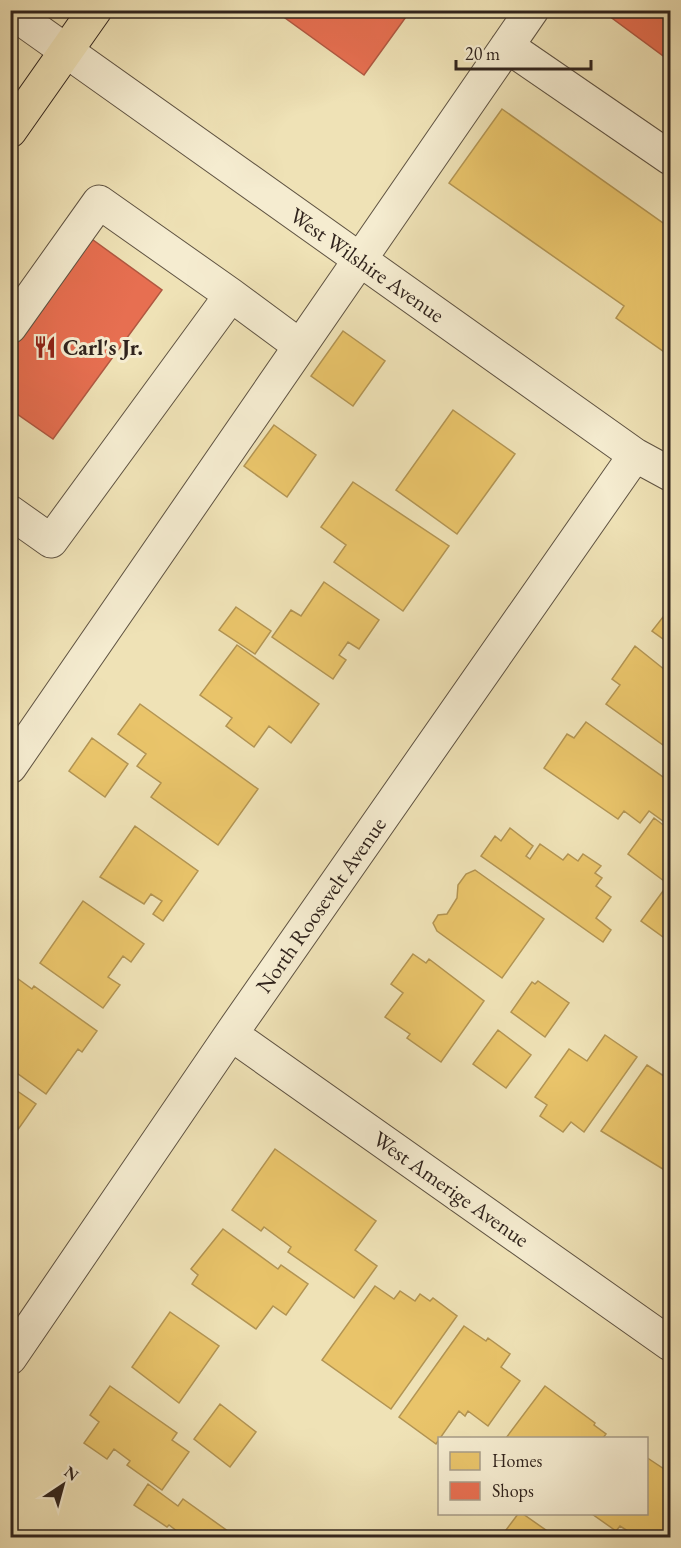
<svg xmlns="http://www.w3.org/2000/svg" width="681" height="1548" font-family="'EB Garamond',serif">
	<style>
		.homes { fill: #e9c46a; stroke: #b29453; stroke-width: 1.5 }
		.shops { fill: #e76f51; stroke: #b05841; stroke-width: 1.5 }
		.lines { fill: none; stroke-linecap: round; stroke-linejoin: round }
		.minor-casing { stroke: #605443; stroke-width: 35 }
		.major-casing { stroke: #31241d; stroke-width: 35 }
		.minor { stroke: #f5ecd0; stroke-width: 33 }
		.major { stroke: #efe2b6; stroke-width: 33 }
		.labels { text-anchor: middle; dominant-baseline: central; stroke-width: 6; stroke-linejoin: round; paint-order: stroke }
		.street-label { font-size: 22px; fill: #31241d; stroke: #f5ecd0 }
		.poi-label { font-size: 22px; font-weight: bold; fill: #31241d; stroke: #f5ecd0; text-anchor: start }
	</style>
	<rect width="100%" height="100%" fill="#efe2b6"/>
	<filter id="stains"><feTurbulence type="fractalNoise" baseFrequency=".00333" numOctaves="4"/><feColorMatrix values="0 0 0 0 .2 0 0 0 0 .09 0 0 0 0 .02 0 0 0 .5 -.17"/></filter>
	<radialGradient id="worn" r=".72"><stop offset=".6" stop-color="#630" stop-opacity="0"/><stop offset="1" stop-color="#630" stop-opacity=".3"/></radialGradient>
	<path class="homes" d="M502,109L670,228V356L616,318L624,306L449,183Z
		M343,331L385,361L353,406L311,376Z
		M453,410L515,454L457,534L396,490Z
		M274,425L316,455L287,497L244,466Z
		M353,482L449,546L403,611L334,562L346,545L321,527Z
		M324,582L379,620L359,649L348,642L339,655L346,660L333,679L272,637L291,610L301,616Z
		M236,607L271,631L255,654L219,630Z
		M663,617L670,623V644L652,631Z
		M237,645L319,704L291,743L269,726L254,747L226,726L232,718L200,695Z
		M635,646L670,674V735L663,745L606,704L620,685L612,679Z
		M140,704L258,789L218,845L151,797L161,783L137,766L146,754L118,734Z
		M586,722L670,782V826L649,811L640,823L624,811L618,819L544,768L567,734L574,738Z
		M92,738L128,764L105,797L69,771Z
		M654,818L670,830V871L664,881L628,854Z
		M135,826L198,871L163,921L153,914L162,901L151,894L144,904L100,877Z
		M510,828L533,846L526,856L530,859L540,844L563,860L568,854L578,861L583,854L601,866L595,873L602,878L596,886L611,897L596,918L611,930L603,942L481,856L495,836L501,841Z
		M475,870L544,919L502,978L437,931L433,923L438,915L447,914L457,898L458,885L466,874Z
		M666,887L670,891V942L641,921Z
		M83,901L144,944L131,962L123,956L108,977L120,985L103,1008L40,963Z
		M413,954L426,963L429,959L484,1001L441,1062L407,1038L410,1034L385,1017L403,993L391,984Z
		M10,973L32,989L34,986L97,1031L82,1052L78,1049L46,1094L10,1068Z
		M538,981L569,1003L545,1037L511,1012L532,982L535,984Z
		M498,1030L531,1055L506,1088L473,1064Z
		M605,1035L637,1057L584,1132L571,1122L563,1132L540,1116L547,1105L535,1097L569,1049L587,1061Z
		M647,1065L670,1080V1166L666,1171L601,1131Z
		M10,1086L36,1104L10,1141Z
		M275,1149L376,1221L355,1250L377,1266L354,1298L288,1252L291,1247L264,1227L261,1231L232,1210Z
		M223,1229L278,1269L281,1265L308,1284L286,1315L273,1306L256,1329L192,1284L198,1275L191,1269Z
		M375,1286L394,1299L400,1291L415,1301L420,1294L430,1301L433,1298L457,1316L391,1409L322,1360Z
		M170,1312L219,1346L179,1403L132,1367Z
		M464,1326L486,1341L488,1338L510,1354L501,1367L520,1381L488,1426L468,1411L465,1416L459,1411L436,1444L399,1417Z
		M110,1386L177,1433L172,1440L189,1452L162,1490L127,1465L130,1461L114,1449L107,1459L84,1443L99,1422L90,1415Z
		M545,1386L595,1423L594,1425L606,1434L603,1438H506Z
		M220,1404L256,1432L230,1467L194,1439Z
		M646,1457L670,1473L664,1482L670,1487V1522L659,1538H639L620,1526L616,1531L592,1514H646Z
		M148,1484L178,1506L183,1499L232,1534L230,1538H186L169,1525L167,1527L134,1505Z
		M518,1514H523L553,1535L551,1538H500Z"/>
	<path class="shops" d="M274,10H411L364,75Z
		M601,10H670V61Z
		M89,237L162,290L53,439L10,409V344Z"/>
	<g class="lines">
		<g class="minor-casing">
			<path id="minor" d="M10,11L635,455L670,474
				M507,46L670,158
				M10,327L99,202L231,295
				M10,512L51,541L231,295L300,346
				M10,767L532,10
				M231,1034L670,1344
				M10,1358L231,1034L635,455"/>
		</g>
		<g class="major-casing">
			<path id="major" d="M10,131L95,10"/>
		</g>
		<use href="#minor" class="minor"/>
		<use href="#major" class="major"/>
	</g>
	<defs>
		<g id="restaurant-bare" transform="scale(1.8)"><path d="M-5-6h1v4h1v-4h1v4h1v-4h1v5L-1.5 .5V6h-2V.5L-5-1ZM5-6V6H3V1.5H1.5Q1.5-4 5-6Z" fill="#8f2418" stroke="#f5ecd0" stroke-width="2.5" paint-order="stroke"/></g>
	</defs>
	<g fill-rule="evenodd">
		<use href="#restaurant-bare" x="45" y="347"/>
	</g>
	<g class="labels">
		<g class="street-label">
			<text transform="translate(367 265) rotate(35)">West Wilshire Avenue</text>
			<text transform="translate(321 905) rotate(-55)">North Roosevelt Avenue</text>
			<text transform="translate(451 1189) rotate(35)">West Amerige Avenue</text>
		</g>
		<g class="poi-label">
			<text x="63" y="347">Carl's Jr.</text>
		</g>
	</g>
	<rect width="681" height="1548" fill="none" stroke="#efe2b6" stroke-width="36"/>
	<rect x="12" y="12" width="657" height="1524" fill="none" stroke="#31241d" stroke-width="3"/>
	<rect x="18" y="18" width="645" height="1512" fill="none" stroke="#31241d" stroke-width="1.5"/>
	<rect x="438" y="1437" width="210" height="78" fill="#f5ecd0" stroke="#a79c88" stroke-width="1.5"/>
	<rect x="450" y="1452" width="30" height="18" fill="#e9c46a" stroke="#a79c88" stroke-width="1.5"/>
	<text x="492" y="1467" font-size="18" fill="#31241d">Homes</text>
	<rect x="450" y="1482" width="30" height="18" fill="#e76f51" stroke="#a79c88" stroke-width="1.5"/>
	<text x="492" y="1497" font-size="18" fill="#31241d">Shops</text>
	<g transform="translate(63 1485) rotate(36)" stroke="#f5ecd0" stroke-width="4.5" paint-order="stroke">
	<path d="M0-4.5L10 22L0 15L-10 22Z" fill="#31241d"/>
	<text y="-9" font-size="16" font-weight="bold" text-anchor="middle" fill="#31241d">N</text>
	</g>
	<path d="M456 60v9h135v-9" fill="none" stroke="#31241d" stroke-width="3"/>
	<text x="465" y="60" font-size="18" fill="#31241d" stroke="#f5ecd0" stroke-width="4.5" paint-order="stroke">20 m</text>
	<rect width="100%" height="100%" filter="url(#stains)"/>
	<rect width="100%" height="100%" fill="url(#worn)"/>
</svg>
